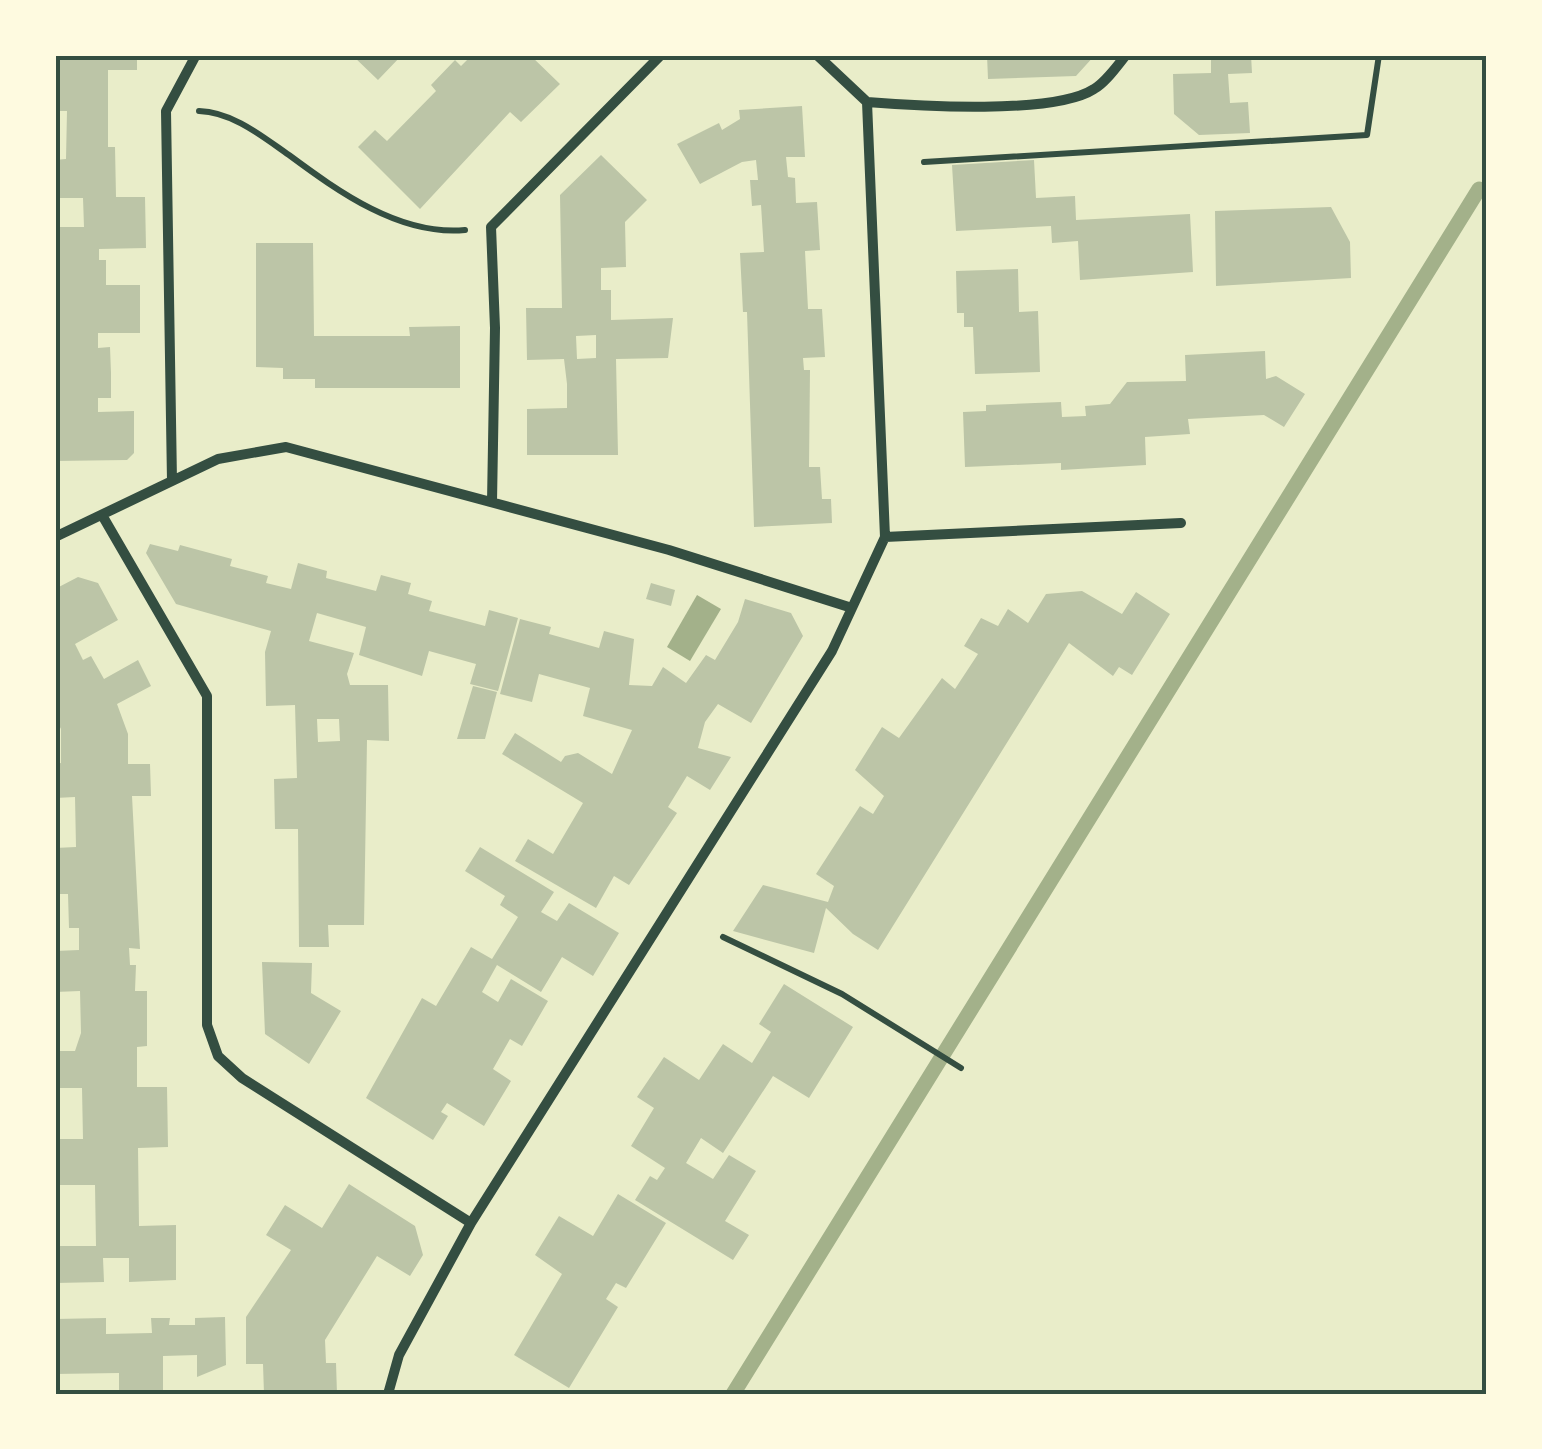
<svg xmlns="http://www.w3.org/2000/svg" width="1542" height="1449" font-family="Lato,sans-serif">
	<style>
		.water { fill: #a3b18a }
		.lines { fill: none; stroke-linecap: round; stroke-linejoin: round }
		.stream { stroke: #a3b18a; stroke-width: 15 }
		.building { fill: #bcc5a7; fill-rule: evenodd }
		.path { stroke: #344e41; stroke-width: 6 }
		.minor { stroke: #344e41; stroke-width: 10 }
		.neatline { fill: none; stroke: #344e41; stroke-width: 4 }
	</style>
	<rect width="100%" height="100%" fill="#e9edc9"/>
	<path class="water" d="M697,595L721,609L690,661L667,647Z"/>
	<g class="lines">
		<path class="stream" d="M733,1394L1479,189"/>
	</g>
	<path class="building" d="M55,55H137V70H108V147H115L116,197H145L146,248L99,249V260H106V285H140V333H98V348L110,347L111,373V398H98V412L134,411V453L127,460L55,461V416L59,412L55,227H84L83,198H55V160L66,159L67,111H55Z
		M352,55H402L378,80Z
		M472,55H530L560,84L521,122L510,112L420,209L358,147L375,130L387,141L436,91L431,85L455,60L461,66Z
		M987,55H1095L1076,76L988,79Z
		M1211,55H1251L1252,73L1228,74L1230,103L1248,102L1250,133L1199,135L1174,114L1173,74L1211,73Z
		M802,106L805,157H786L788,177L795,178L796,203L817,202L820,250L805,251L808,309H822L825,357L803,358L804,370H810L809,467H820L822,499H831L832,523L754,527L747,312H743L740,253L764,252L761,205L752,206L750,180H758L756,160L742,162L700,184L677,144L719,123L722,130L740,119L739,110Z
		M601,155L647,200L625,222L626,267L601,268V290H611V320L673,318L668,358L616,359L618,455H527V409L567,408V384L564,359L527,360L526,308H562L560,195ZM596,335V358L577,359L576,336Z
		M1034,160L1036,198L1075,196L1076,220L1190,214L1193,272L1080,280L1078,241L1052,243L1051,226L956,231L952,165Z
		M1331,207L1350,242L1351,278L1216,286L1215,211Z
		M256,243H313L314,336H410L409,327L460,326V388H315V379H283V368L256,367Z
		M1018,269L1019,312L1038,311L1040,372L975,374L973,327H964V313H957L956,271Z
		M1265,351L1266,379L1276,376L1305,394L1284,427L1264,415L1188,419L1190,434L1145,437L1146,465L1061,470V463L965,467L963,412L986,411V405L1061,402L1062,417L1086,416L1085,406L1110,404L1127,382L1186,381L1185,355Z
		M150,544L178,551L180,545L232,559L230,566L268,576L266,583L291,589L298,563L327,571L326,578L376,591L381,575L411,583L408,594L432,601L429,611L485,626L489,610L518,618L498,691L470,684L476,664L429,651L422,676L359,655L366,627L317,613L309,641L354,653L347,674L350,685H388L389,741L367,740L364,925H328L329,947H299L298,829H275L274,779L297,778L295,705L266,706L265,652L271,631L176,604L146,553ZM317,719H339L340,741L318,742Z
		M78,577L98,583L118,620L75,644L83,660L91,656L104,679L138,660L151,686L117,704L128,734V764H150L151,796H132L140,949L129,948L130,965H136L135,991H147V1046L137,1047V1087H167L168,1147L138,1148L139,1226L176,1225V1280L129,1282V1258H103L104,1282L55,1283V1246H96L95,1185H55V1139H83L82,1088H55V1051H75L81,1033L80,991L55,992V951L79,950V928H69L68,894H55V848L76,847L75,797L55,798V764L61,763V729L55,718V589Z
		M651,583L675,590L671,606L646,599Z
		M1082,591L1122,614L1136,592L1170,614L1132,675L1119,667L1113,676L1069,643L878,950L853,934L826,908L814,953L733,931L763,885L828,902L834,886L816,874L860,806L873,814L884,796L855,770L882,727L899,738L942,678L955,689L978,654L964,646L981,618L998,626L1008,609L1028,623L1046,594Z
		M745,599L791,613L803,636L751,723L718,704L705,722L698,748L731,757L710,790L687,776L668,807L677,813L629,885L614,876L596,908L515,861L528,839L553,854L583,803L502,754L515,733L561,762L565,756L578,753L612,774L632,730L583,716L590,688L539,674L532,702L500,694L520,619L551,627L549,634L599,648L604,631L634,639L629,685L652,686L663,667L686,683L706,655L715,660L738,622Z
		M473,686L497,692L485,739H457Z
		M480,847L554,892L541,912L557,921L569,903L619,933L593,976L562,957L541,992L497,965L482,992L498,1002L511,979L548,1001L522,1046L510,1039L493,1069L511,1081L484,1126L447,1103L441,1112L448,1116L433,1140L366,1098L422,998L436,1006L471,947L492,959L518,917L500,905L505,896L465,871Z
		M262,962L312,963L311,993L341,1011L309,1064L265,1034Z
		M784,984L853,1027L809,1098L773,1076L723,1153L701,1138L686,1163L713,1179L729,1155L756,1171L725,1221L749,1235L733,1260L635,1200L650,1176L657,1180L665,1168L631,1146L654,1108L637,1097L664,1057L699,1080L723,1044L752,1063L771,1032L759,1024Z
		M349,1184L415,1226L423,1255L410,1276L377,1256L325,1340L326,1363H336L337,1394H264L263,1364H246V1317L291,1250L266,1235L285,1205L322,1228Z
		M618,1194L666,1223L626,1288L616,1283L606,1299L618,1307L569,1388L514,1355L562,1274L535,1255L559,1216L593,1236Z
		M225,1317L226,1365L197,1377V1355L163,1356V1391L158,1394H119V1373L55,1374V1319L106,1318V1334L152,1333L151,1318H170L169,1325H195V1318Z"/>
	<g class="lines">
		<path class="path" d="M199,111C233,112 263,137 289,155C339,192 400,236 465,230
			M924,162L1367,135L1379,55
			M723,937L842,994L961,1068"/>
		<path class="minor" d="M867,102C917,106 1054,115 1094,89C1106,82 1117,66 1126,55
			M172,481L166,111L196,55
			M492,502L495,328L491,227L661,55
			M102,515L207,696V1025L218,1056L242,1078L471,1223
			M55,537L218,459L286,447L669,550L852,608
			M885,537L1181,523
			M388,1394L399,1355L471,1223L832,651L885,537L867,102L817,55"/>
	</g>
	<rect width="1542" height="1449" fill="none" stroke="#fefae0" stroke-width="115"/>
	<rect x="58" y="58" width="1426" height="1334" class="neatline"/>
</svg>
